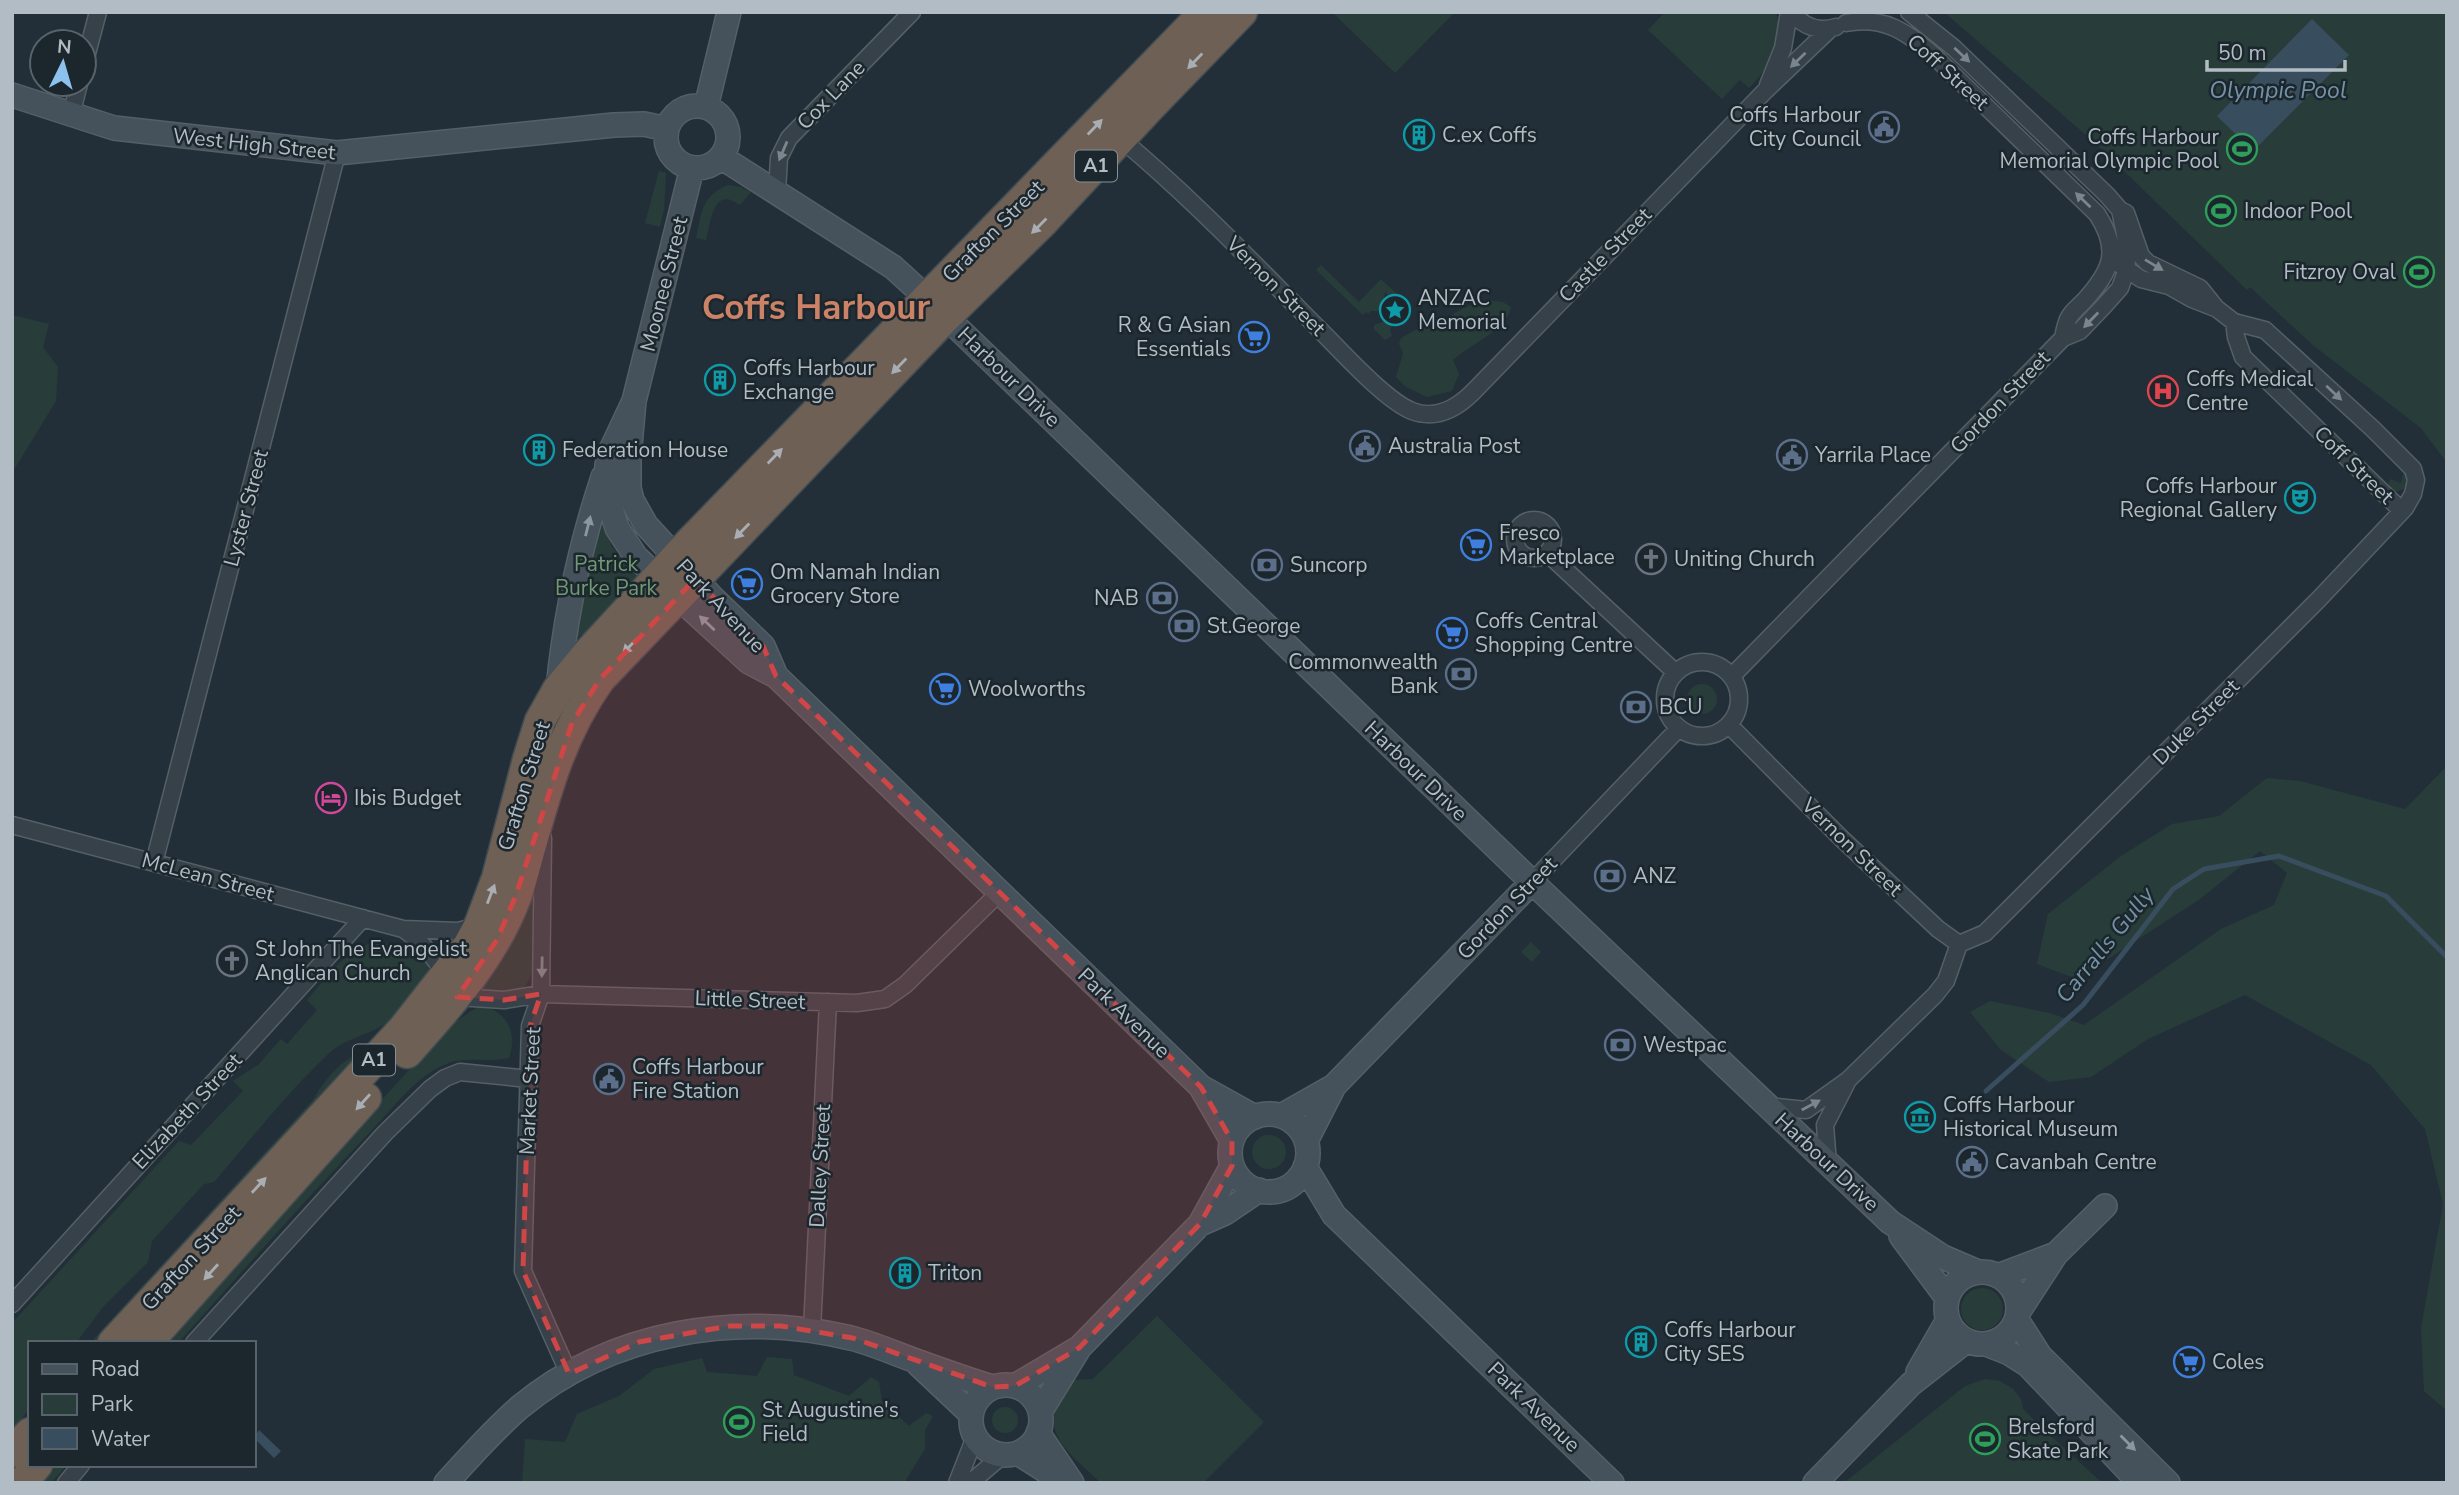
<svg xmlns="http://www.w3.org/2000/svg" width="2459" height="1495" font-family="'Nunito Sans',sans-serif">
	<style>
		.green { fill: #283d3a }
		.water { fill: #384e5e }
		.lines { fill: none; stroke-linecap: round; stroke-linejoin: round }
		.stream { stroke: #384e5e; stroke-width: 5 }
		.street-casing { stroke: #555f66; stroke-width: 19 }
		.secondary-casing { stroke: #555f66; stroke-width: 26 }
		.highway-casing { stroke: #424c53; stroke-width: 33 }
		.street { stroke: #374149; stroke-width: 16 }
		.secondary { stroke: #45515b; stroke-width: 23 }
		.highway { stroke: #6e6054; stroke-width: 30 }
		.oneway { fill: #7b858d }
		.oneway2 { fill: #a8aeb4 }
		.oneway3 { fill: #8c97a0 }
		.marked { fill: #cf4647; fill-opacity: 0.2; stroke: #cf4647; stroke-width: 5; stroke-dasharray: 14 9; stroke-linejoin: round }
		.labels { text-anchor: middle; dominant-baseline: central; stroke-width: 5; stroke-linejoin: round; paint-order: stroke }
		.shield { fill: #1c262d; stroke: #858f97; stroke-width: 2 }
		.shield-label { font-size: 19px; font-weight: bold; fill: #b2bcc5 }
		.street-label { font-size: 21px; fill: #b2bcc5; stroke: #1c262d }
		.poi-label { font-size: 21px; fill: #b2bcc5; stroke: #1c262d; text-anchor: start }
		.park-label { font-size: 21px; fill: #729975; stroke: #1c262d }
		.water-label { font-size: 23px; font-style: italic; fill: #7492a6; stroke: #1c262d }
		.town-label { font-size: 35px; font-weight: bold; fill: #cb8267; stroke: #1c262d }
	</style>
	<rect width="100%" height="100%" fill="#232f38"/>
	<path class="green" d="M1332,12H1455L1395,73Z
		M1665,12H1775C1790,36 1766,72 1749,88L1740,80L1722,99L1648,30Z
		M1944,12H2447V463L2421,428L2314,346L2250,287L2247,290L2093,141Z
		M659,171L666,173L664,209L660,227L645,223Z
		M728,185L741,187L751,192L740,205C713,185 711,221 706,240L696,238C702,213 701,196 728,185Z
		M1321,265L1359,302L1381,279L1400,297L1395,302L1385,292L1381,311H1371L1368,314L1366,312L1363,315L1316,270Z
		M1487,300L1503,302L1511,307C1508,329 1469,345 1453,360L1459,374L1452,391L1427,397L1406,387L1396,377L1403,353L1399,344L1401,338L1424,325L1439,327C1453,311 1467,306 1487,300Z
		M12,315L49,324L43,347L58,367L56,401L15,468L12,467Z
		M1389,320L1393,323L1390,330L1392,336L1385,340L1374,329V325Z
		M2404,470L2408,477L2404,489L2393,493L2387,489L2390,479L2401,483Z
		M600,513L612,547L638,579L588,631L576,639L575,620Z
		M1687 699a15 15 0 1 1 30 0a15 15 0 1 1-30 0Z
		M2447,766V1411L2424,1391L2421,1328L2443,1204L2425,1129L2371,1065L2245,995L2148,1039L2091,1077L2049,1082L2001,1050L1970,1012L1990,1001L2050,1013L2084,1025L2221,929L2274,905L2287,873L2260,851L2200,899L2077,979L2037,964L2048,914L2121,856L2172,824L2219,816L2267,778L2300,781L2405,809Z
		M530,892L535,896C536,918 542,982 518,991C507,995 490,991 478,992Z
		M1531,942L1541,952L1532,962L1521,952Z
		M372,943C389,943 416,945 426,961C437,981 401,1014 385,1024C367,1036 345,1038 328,1054C287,1093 251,1139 214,1182L204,1184L152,1241L148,1262L103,1307L76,1343H30V1408L12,1431V1323L179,1141L191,1145L243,1091L233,1081L258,1065L281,1039L287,1044L317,1010L307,1000C325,980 344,950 372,943Z
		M478,1007C483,1008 491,1008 495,1011C513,1022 515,1041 509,1058C488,1063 465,1056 446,1064C416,1076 393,1108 371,1131C305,1200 242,1272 178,1343H160L450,1025Z
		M368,1049L98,1343H90L313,1100C326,1077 343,1058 368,1049Z
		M1252 1152a17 17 0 1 1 34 0a17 17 0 1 1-34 0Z
		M1961 1309a21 21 0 1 1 42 0a21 21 0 1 1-42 0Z
		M1157,1316L1264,1422L1203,1483H1101C1075,1457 1039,1436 1060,1397C1063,1391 1070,1385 1074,1380L1093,1379Z
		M767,1357L792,1359L794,1375L849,1396L871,1377L879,1382L882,1401L909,1426L926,1413L933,1416L925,1430V1449L904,1483H522L525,1439L565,1442L577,1414L619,1396L654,1369L702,1358L707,1372L757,1376Z
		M1985,1379L2000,1381L2013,1389L2021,1399L2023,1409L2038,1424L2102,1483H1844L1965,1386Z
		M992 1420a13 13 0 1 1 26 0a13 13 0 1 1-26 0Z
		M51,1465H67L51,1483H35Z"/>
	<path class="water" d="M2312,19L2349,55L2253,151L2217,116Z
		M259,1430L281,1451L274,1458L254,1438Z"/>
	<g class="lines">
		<path class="stream" d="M1986,1091L2083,1005L2173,889L2204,869L2279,856L2386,896L2447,957"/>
		<g class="street-casing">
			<path id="street" d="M1792,12C1803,27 1819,32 1836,27
				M1846,23C1883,16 1906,31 1933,55L2097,214C2121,251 2111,271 2084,301C2078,307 2069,314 2067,322C2065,327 2064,333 2063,338
				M84,65L98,12
				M1768,85L1783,48L1789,12
				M71,115L79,84
				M1121,139C1192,198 1255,265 1320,330C1341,351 1386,401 1412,411C1436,420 1456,409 1473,392L1766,90L1830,29
				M777,191L779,158L789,138L912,12
				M2119,264L2141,279L2169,286L2192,299L2215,308
				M2234,322L2236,337L2243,357L2402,511
				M1515 539a19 19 0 1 1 38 0a19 19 0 1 1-38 0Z
				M1547,553L1675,672
				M1665 699a37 37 0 1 1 74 0a37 37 0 1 1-74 0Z
				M1732,676L2063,338L2080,331L2103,307L2120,288L2127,269L2125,234L2120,210L2107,195L1954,48L1909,12
				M1729,725L1840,837L1938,929L1959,944
				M12,825L403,929L458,931L478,926
				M543,838L541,994L530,1026L523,1271L569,1374
				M154,863L337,153
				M1532,882L1679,728
				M403,929C422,942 433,955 445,975
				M1959,944L1985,933L2319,599L2405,508L2413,494L2416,480L2413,469L2373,429L2265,330L2234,322L2216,308L2200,288L2148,263L2141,256L2126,213L2120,210
				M457,997L504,1000L541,994L857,1003L885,999L905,985L1000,892
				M1767,1106L1806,1110L1848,1080L1935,995L1946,981L1959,944
				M1828,1164L1825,1125L1847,1082
				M12,1304L363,918
				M812,1330L828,1002
				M194,1343L385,1133L430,1089L445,1078L460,1072L529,1079
				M66,1483L81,1465
				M957,1483L975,1437
				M970,1483L1003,1455"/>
		</g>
		<g class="secondary-casing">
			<path id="secondary" d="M12,95L114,128L337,153L614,125L644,124L667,129
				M666 137a31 31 0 1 1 62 0a31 31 0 1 1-62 0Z
				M706,107L729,12
				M721,157L893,267L927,298
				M692,168L634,401L629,457V488L632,500L646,525L711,596L763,646L776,676
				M946,317L1532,882L1890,1222L1943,1257L1978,1272
				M634,401L611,450L607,465L606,484L609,502L617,528L636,557L677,596L749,662L776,676L1201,1087L1255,1117
				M558,689C565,617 580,546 603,477
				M1202,1089L1232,1141
				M1230 1153a39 39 0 1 1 78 0a39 39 0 1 1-78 0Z
				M1281,1116L1334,1086L1532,882
				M1306,1141L1334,1086
				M1305,1167L1334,1215L1612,1483
				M1200,1224L1225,1213L1259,1190
				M1901,1236L1947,1298
				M1946 1308a36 36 0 1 1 72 0a36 36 0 1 1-72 0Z
				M1998,1276L2056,1254
				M2019,1311L2056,1254L2105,1206
				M2017,1320L2040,1356L2168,1483
				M1986,1344L2009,1353L2028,1365L2140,1483
				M919,1365L971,1414
				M1918,1372L1948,1320
				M971 1420a35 35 0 1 1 70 0a35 35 0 1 1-70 0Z
				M1015,1386L1079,1348L1200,1224L1232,1166
				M1040,1412L1078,1350
				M1038,1433L1072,1483
				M1018,1453L1065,1483
				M446,1483C470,1457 493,1430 520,1407C612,1331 737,1311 851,1338C874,1344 894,1353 916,1361C941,1370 966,1379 992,1387
				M1815,1483L1911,1384L1966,1341"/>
		</g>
		<g class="highway-casing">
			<path id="highway" d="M407,1053C450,1005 493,958 516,897C522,880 526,862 531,845C548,784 563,731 600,679L946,317L1042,223L1151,106L1242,12
				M113,1343L403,1029L468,946L479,926L497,878L528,759L540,721L558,689L587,654L692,540L1205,12
				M147,1343L366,1098
				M12,1452L30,1433
				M22,1483L37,1465"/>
		</g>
		<use href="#street" class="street"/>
		<use href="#secondary" class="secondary"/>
		<use href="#highway" class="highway"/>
	</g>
	<defs><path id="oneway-solid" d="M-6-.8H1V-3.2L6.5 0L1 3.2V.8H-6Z" transform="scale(1.75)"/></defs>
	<g class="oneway">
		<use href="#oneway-solid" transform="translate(1962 55) rotate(43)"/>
		<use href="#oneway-solid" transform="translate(1798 60) rotate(136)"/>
		<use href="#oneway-solid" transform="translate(783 151) rotate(113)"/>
		<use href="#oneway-solid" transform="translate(2083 200) rotate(-136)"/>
		<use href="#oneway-solid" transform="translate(2154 265) rotate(31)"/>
		<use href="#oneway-solid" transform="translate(2091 320) rotate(134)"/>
		<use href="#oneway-solid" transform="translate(2334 393) rotate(43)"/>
		<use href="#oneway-solid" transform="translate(542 967) rotate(91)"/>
		<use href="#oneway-solid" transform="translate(1811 1105) rotate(-28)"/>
	</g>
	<g class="oneway2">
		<use href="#oneway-solid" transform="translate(1195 61) rotate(134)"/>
		<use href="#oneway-solid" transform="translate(1095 127) rotate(-46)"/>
		<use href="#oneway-solid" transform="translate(1039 226) rotate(135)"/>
		<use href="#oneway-solid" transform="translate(899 366) rotate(134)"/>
		<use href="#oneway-solid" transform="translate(775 456) rotate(-46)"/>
		<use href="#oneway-solid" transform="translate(742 531) rotate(134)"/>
		<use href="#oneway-solid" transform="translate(630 646) rotate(134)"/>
		<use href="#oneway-solid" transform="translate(491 894) rotate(-69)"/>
		<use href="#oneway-solid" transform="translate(363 1102) rotate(132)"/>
		<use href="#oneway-solid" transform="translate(259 1185) rotate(-47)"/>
		<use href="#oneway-solid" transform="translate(211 1272) rotate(132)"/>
	</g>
	<g class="oneway3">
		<use href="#oneway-solid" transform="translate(588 526) rotate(-76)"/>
		<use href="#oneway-solid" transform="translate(707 623) rotate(-137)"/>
		<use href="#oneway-solid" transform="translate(2128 1443) rotate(45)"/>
	</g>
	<path class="marked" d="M695,579L763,646L776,676L1201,1087L1232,1141V1166L1200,1224L1079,1348L1015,1386L992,1387L853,1338L781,1326H729L639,1342L569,1374L523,1271L530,1026L541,994L504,1000L457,997L497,940L516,895L572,723L600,679Z"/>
	<defs>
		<g id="civic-ring" transform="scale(1.575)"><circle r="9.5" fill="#1c262d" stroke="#5c6f8a" stroke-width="1.5"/><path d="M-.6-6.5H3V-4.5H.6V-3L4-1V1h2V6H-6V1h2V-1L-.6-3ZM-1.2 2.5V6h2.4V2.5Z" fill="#5c6f8a"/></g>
		<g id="building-ring" transform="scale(1.575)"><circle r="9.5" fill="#1c262d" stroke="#0f9aa8" stroke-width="1.5"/><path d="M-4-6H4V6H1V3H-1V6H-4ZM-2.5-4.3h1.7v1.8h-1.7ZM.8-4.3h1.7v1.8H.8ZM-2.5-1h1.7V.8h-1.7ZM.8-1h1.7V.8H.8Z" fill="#0f9aa8"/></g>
		<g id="stadium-ring" transform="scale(1.575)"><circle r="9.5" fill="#1c262d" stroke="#2e9e5b" stroke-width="1.5"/><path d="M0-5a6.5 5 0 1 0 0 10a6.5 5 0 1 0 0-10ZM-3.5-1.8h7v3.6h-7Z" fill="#2e9e5b"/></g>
		<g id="sight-ring" transform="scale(1.575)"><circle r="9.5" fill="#1c262d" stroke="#0f9aa8" stroke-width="1.5"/><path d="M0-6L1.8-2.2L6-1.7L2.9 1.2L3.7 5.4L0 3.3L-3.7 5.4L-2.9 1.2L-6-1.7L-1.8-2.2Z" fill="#0f9aa8"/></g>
		<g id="supermarket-ring" transform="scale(1.575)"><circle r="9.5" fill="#1c262d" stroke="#3f7fe0" stroke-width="1.5"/><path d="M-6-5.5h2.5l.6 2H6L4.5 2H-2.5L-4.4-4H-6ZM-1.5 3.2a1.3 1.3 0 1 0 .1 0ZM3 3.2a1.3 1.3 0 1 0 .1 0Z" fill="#3f7fe0"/></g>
		<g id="hospital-ring" transform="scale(1.575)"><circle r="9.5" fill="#1c262d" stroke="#e0444e" stroke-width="1.5"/><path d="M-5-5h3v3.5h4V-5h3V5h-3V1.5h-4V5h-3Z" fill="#e0444e"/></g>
		<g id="theatre-ring" transform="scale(1.575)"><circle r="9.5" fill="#1c262d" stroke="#0f9aa8" stroke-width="1.5"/><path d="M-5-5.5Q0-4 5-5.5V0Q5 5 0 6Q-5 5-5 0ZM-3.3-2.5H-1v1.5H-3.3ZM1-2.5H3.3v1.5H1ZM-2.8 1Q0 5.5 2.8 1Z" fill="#0f9aa8"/></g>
		<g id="church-ring" transform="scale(1.575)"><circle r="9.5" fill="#1c262d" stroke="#6b7280" stroke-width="1.5"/><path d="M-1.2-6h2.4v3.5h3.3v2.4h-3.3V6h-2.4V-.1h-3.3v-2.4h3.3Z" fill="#6b7280"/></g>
		<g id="bank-ring" transform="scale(1.575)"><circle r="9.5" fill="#1c262d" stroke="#5c6f8a" stroke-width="1.5"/><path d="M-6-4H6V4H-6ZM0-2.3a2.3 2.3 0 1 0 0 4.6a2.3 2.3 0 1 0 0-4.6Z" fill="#5c6f8a"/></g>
		<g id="hotel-ring" transform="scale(1.575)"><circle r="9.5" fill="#1c262d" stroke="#d1479c" stroke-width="1.5"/><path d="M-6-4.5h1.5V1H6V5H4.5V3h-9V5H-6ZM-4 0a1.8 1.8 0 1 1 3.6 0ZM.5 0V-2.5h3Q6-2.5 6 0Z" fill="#d1479c"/></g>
		<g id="museum-ring" transform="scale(1.575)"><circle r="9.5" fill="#1c262d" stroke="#0f9aa8" stroke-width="1.5"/><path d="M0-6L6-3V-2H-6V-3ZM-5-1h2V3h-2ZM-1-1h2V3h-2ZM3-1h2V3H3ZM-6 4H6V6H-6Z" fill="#0f9aa8"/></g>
	</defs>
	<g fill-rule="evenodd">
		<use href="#civic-ring" x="1884" y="127"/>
		<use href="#building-ring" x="1419" y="135"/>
		<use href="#stadium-ring" x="2242" y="149"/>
		<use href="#stadium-ring" x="2221" y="211"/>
		<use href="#stadium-ring" x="2419" y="272"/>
		<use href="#sight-ring" x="1395" y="310"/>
		<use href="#supermarket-ring" x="1254" y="337"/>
		<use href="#building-ring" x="720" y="380"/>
		<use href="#hospital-ring" x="2163" y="391"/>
		<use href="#civic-ring" x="1365" y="446"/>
		<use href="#building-ring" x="539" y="450"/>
		<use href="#civic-ring" x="1792" y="455"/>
		<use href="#theatre-ring" x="2300" y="498"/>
		<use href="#supermarket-ring" x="1476" y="545"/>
		<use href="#church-ring" x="1651" y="559"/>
		<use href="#bank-ring" x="1267" y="565"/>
		<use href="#supermarket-ring" x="747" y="584"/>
		<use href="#bank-ring" x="1162" y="598"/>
		<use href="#bank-ring" x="1184" y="626"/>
		<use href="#supermarket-ring" x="1452" y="633"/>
		<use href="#bank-ring" x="1461" y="674"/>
		<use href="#supermarket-ring" x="945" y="689"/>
		<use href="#bank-ring" x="1636" y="707"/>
		<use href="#hotel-ring" x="331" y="798"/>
		<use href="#bank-ring" x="1610" y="876"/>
		<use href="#church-ring" x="232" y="961"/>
		<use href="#bank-ring" x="1620" y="1045"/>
		<use href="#civic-ring" x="609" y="1079"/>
		<use href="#museum-ring" x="1920" y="1117"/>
		<use href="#civic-ring" x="1972" y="1162"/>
		<use href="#building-ring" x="905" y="1273"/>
		<use href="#building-ring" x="1641" y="1342"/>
		<use href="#supermarket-ring" x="2189" y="1362"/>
		<use href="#stadium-ring" x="739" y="1422"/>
		<use href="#stadium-ring" x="1985" y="1439"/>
	</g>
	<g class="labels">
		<g class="shield">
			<rect x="1075" y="150.5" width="42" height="31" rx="5"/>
			<rect x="353" y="1044.5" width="42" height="31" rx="5"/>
		</g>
		<g class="shield-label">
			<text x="1096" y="166">A1</text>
			<text x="374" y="1060">A1</text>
		</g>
		<g class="street-label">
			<text transform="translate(1948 72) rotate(42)">Coff Street</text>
			<text transform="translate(831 95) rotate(-46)">Cox Lane</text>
			<text transform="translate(254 144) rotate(6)">West High Street</text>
			<text transform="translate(993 231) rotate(-45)">Grafton Street</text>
			<text transform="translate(1605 255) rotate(-46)">Castle Street</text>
			<text transform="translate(664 284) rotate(-76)">Moonee Street</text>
			<text transform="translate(1276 286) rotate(45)">Vernon Street</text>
			<text transform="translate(1009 377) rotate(44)">Harbour Drive</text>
			<text transform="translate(2000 402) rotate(-46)">Gordon Street</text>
			<text transform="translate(2354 465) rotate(44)">Coff Street</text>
			<text transform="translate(246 508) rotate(-75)">Lyster Street</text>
			<text transform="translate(721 606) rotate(47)">Park Avenue</text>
			<text transform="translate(2196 722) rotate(-45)">Duke Street</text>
			<text transform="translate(1416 771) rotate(44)">Harbour Drive</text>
			<text transform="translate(524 786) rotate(-73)">Grafton Street</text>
			<text transform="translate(1852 847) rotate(44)">Vernon Street</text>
			<text transform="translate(208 877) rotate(15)">McLean Street</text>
			<text transform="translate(1507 908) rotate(-46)">Gordon Street</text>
			<text transform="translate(750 1000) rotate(2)">Little Street</text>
			<text transform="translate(1124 1013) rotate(44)">Park Avenue</text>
			<text transform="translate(530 1091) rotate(-87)">Market Street</text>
			<text transform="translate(187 1111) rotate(-47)">Elizabeth Street</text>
			<text transform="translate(1827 1162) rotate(43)">Harbour Drive</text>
			<text transform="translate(820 1166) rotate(-87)">Dalley Street</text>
			<text transform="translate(191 1258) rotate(-47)">Grafton Street</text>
			<text transform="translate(1534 1407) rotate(44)">Park Avenue</text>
		</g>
		<g class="poi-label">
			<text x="1861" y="115" text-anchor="end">Coffs Harbour<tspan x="1861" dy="24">City Council</tspan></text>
			<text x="1442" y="135">C.ex Coffs</text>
			<text x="2219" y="137" text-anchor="end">Coffs Harbour<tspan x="2219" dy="24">Memorial Olympic Pool</tspan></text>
			<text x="2244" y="211">Indoor Pool</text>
			<text x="2396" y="272" text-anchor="end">Fitzroy Oval</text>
			<text x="1418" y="298">ANZAC<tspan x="1418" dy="24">Memorial</tspan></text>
			<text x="1231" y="325" text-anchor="end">R &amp; G Asian<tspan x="1231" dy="24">Essentials</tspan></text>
			<text x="743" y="368">Coffs Harbour<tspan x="743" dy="24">Exchange</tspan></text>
			<text x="2186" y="379">Coffs Medical<tspan x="2186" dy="24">Centre</tspan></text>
			<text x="1388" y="446">Australia Post</text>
			<text x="562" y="450">Federation House</text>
			<text x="1815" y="455">Yarrila Place</text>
			<text x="2277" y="486" text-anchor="end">Coffs Harbour<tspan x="2277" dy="24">Regional Gallery</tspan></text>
			<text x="1499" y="533">Fresco<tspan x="1499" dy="24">Marketplace</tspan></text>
			<text x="1674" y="559">Uniting Church</text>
			<text x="1290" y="565">Suncorp</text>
			<text x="770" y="572">Om Namah Indian<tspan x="770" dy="24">Grocery Store</tspan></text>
			<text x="1139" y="598" text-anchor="end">NAB</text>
			<text x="1475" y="621">Coffs Central<tspan x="1475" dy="24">Shopping Centre</tspan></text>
			<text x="1207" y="626">St.George</text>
			<text x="1438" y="662" text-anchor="end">Commonwealth<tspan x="1438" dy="24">Bank</tspan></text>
			<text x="968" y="689">Woolworths</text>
			<text x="1659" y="707">BCU</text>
			<text x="354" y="798">Ibis Budget</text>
			<text x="1633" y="876">ANZ</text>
			<text x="255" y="949">St John The Evangelist<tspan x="255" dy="24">Anglican Church</tspan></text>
			<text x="1643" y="1045">Westpac</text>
			<text x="632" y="1067">Coffs Harbour<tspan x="632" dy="24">Fire Station</tspan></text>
			<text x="1943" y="1105">Coffs Harbour<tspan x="1943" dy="24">Historical Museum</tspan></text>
			<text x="1995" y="1162">Cavanbah Centre</text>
			<text x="928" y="1273">Triton</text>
			<text x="1664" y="1330">Coffs Harbour<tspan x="1664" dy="24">City SES</tspan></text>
			<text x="2212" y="1362">Coles</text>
			<text x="762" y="1410">St Augustine's<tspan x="762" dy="24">Field</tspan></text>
			<text x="2008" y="1427">Brelsford<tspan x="2008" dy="24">Skate Park</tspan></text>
		</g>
		<g class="park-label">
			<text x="606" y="564">Patrick<tspan x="606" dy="24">Burke Park</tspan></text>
		</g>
		<g class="water-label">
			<text x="2278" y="90">Olympic Pool</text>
			<text transform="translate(2105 945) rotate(-51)">Carralls Gully</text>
		</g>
		<g class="town-label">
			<text x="816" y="307">Coffs Harbour</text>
		</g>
	</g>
	<rect width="2459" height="1495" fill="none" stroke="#b2bcc5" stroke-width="28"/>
	<rect x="28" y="1341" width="228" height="126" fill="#1c262d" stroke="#58626a" stroke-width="2"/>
	<rect x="42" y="1364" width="35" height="10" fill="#45515b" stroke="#58626a" stroke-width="2"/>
	<text x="91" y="1376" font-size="21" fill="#b2bcc5">Road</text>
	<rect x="42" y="1394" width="35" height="21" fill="#283d3a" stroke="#58626a" stroke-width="2"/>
	<text x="91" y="1411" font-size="21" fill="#b2bcc5">Park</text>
	<rect x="42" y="1428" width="35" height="21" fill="#384e5e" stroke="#58626a" stroke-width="2"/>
	<text x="91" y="1446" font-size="21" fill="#b2bcc5">Water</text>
	<g transform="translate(63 63) rotate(5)"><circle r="33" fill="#1c262d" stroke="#58626a" stroke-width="2"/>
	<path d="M0-5L12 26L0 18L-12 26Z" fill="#8dc2ef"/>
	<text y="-10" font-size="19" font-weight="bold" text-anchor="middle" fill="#b2bcc5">N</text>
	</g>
	<path d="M2207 60v10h138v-10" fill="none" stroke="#b2bcc5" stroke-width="3.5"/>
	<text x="2218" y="60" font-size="21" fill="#b2bcc5" stroke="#1c262d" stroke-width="5" paint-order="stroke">50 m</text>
</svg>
